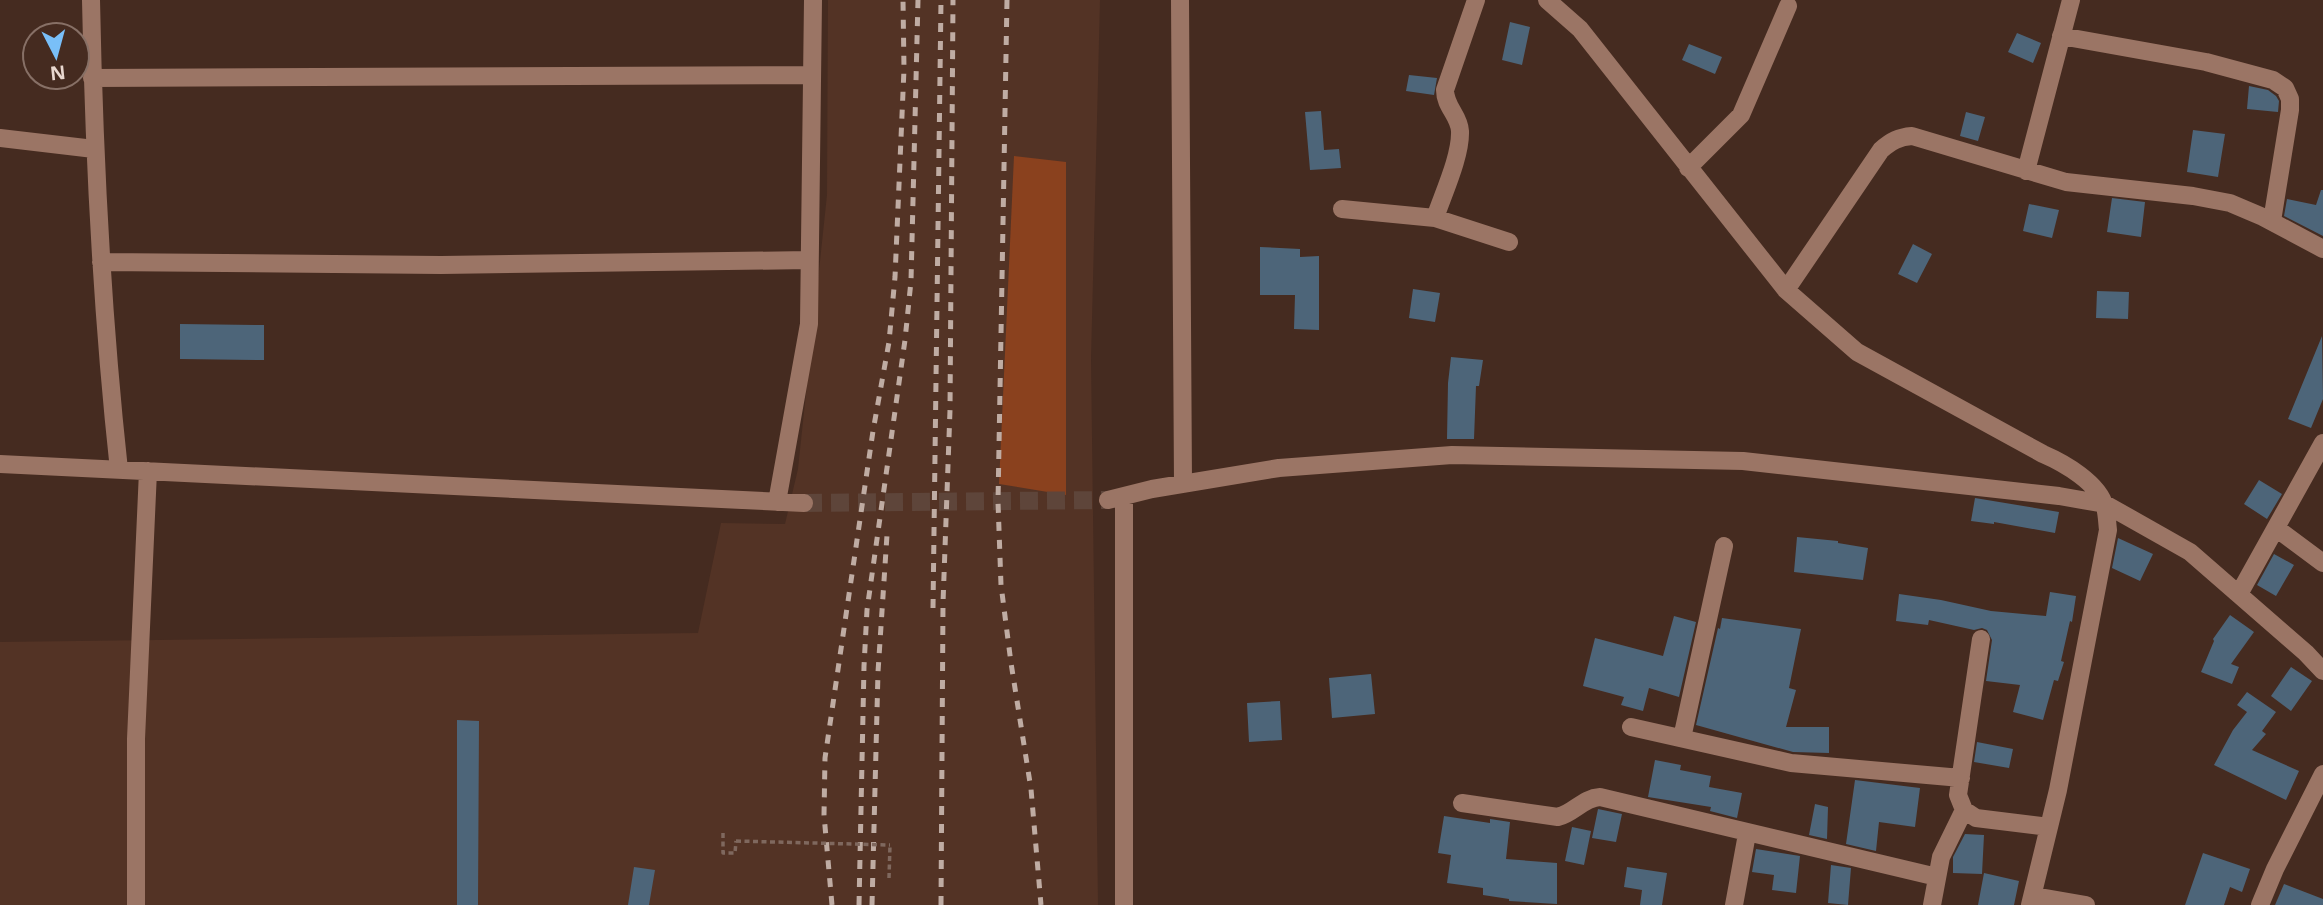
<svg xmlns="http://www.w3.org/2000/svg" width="2323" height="905" font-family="'Open Sans',sans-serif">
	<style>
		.built { fill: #533325 }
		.green { fill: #8a411e }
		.building { fill: #4d6579 }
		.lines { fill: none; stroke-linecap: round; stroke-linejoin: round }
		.minor-tunnel { stroke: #5e453a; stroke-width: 18; stroke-dasharray: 18 9; stroke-linecap: butt }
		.path { stroke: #7f685e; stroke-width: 3.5; stroke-dasharray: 5 3.5; stroke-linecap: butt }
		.minor { stroke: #9b7565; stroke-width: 18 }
		.rail { stroke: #bfaca3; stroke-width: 5; stroke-dasharray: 9 9; stroke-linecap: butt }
		.path-bridge { stroke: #7f685e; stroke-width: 3.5; stroke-dasharray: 5 3.5; stroke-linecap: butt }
	</style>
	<rect width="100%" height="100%" fill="#452b20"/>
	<path class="built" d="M828,0H1100L1091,359L1098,905H0V642L698,633L721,523L785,524L798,469L827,195Z"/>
	<path class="green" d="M1014,156L1066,162V495L999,484Z"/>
	<path class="building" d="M1510,22L1530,27L1522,65L1502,60Z
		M2017,33L2041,43L2033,63L2008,52Z
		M1689,44L1722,57L1715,74L1682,60Z
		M1409,75L1437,78L1434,95L1406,91Z
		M2249,86L2268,90L2276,96L2279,101L2278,112L2247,109Z
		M1321,111L1324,150L1339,149L1341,168L1310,170L1305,112Z
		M1966,112L1985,117L1978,141L1960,136Z
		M2193,130L2225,134L2218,177L2187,172Z
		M2321,190H2323V236L2284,216L2287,199L2316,205Z
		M2112,198L2145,202L2141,237L2107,232Z
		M2029,204L2059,210L2052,238L2023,231Z
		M1913,244L1932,254L1917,283L1898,274Z
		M1260,247L1300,249V257L1319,256V330L1294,329L1295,295H1260Z
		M1413,289L1440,293L1435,322L1409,318Z
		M2097,291L2129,292L2128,319L2096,318Z
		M180,324L264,325V360L180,359Z
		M2322,336L2323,399L2311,428L2288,419Z
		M1451,357L1483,360L1479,386H1476L1474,439H1447L1448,383Z
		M2259,480L2282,494L2267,519L2244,504Z
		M1975,498L2059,512L2055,533L1994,522V524L1971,521Z
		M1797,537L1838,541V543L1868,548L1863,580L1794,572Z
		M2118,538L2153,554L2140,581L2112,568Z
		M2274,554L2294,565L2276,596L2257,585Z
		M2050,592L2076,596L2072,622L2070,621L2061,661L2064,662L2058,681L2054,680L2043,720L2013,712L2020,685L1986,681L1992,640L1987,630L1982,628L1974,630L1929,620L1928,625L1896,621L1899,594L1941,600L1991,611L2046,616Z
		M2230,615L2254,632L2231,664L2239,667L2232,684L2201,672L2214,641L2213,639Z
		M1674,616L1696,622L1679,697L1649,688L1643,711L1621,705L1624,697L1583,686L1595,638L1663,656Z
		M1722,618L1801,629L1789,688L1796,690L1786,727H1829V753L1793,752L1696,725L1718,628L1720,629Z
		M2291,667L2312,681L2291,711L2271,696Z
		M1371,674L1375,714L1332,718L1329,678Z
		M2247,692L2276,712L2262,731L2266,734L2252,750L2299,771L2286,800L2214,765L2233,730L2247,712L2237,705Z
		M1280,701L1282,740L1249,742L1247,703Z
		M457,720L479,721L478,905H457Z
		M1977,742L2013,749L2009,768L1974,762Z
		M1655,760L1681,765L1680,770L1711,776L1709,787L1742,793L1737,818L1710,811L1711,807L1648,797Z
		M1855,780L1920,788L1915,827L1879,822L1876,851L1846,844Z
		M1815,804L1828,807L1827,839L1809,835Z
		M1598,809L1622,814L1616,842L1592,838Z
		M1444,816L1490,823V819L1510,822L1506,859L1557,863V904L1509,901V899L1483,895V888L1447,883L1451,855L1438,853Z
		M1572,827L1591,831L1584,865L1565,861Z
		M1965,834L1984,835L1982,874L1953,873V857Z
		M1756,849L1800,856L1796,893L1772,890L1774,875L1752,872Z
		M2203,853L2250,869L2242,892L2230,887L2224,905H2185Z
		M1831,865L1851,868L1848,905L1828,903Z
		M634,867L655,870L649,905H628Z
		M1627,867L1667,873L1662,905H1640L1642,890L1624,887Z
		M1984,873L2019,881L2014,905H1978Z
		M2284,884L2323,899V905H2275Z"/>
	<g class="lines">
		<path class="minor-tunnel" d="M804,503L1108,500"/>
		<path class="path" d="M723,833V853H735L736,841
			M889,878L890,845"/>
		<path class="minor" d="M91,0C94,157 102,314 119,470
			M1180,0L1183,484
			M1547,0L1580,29L1786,290L1857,352L2043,454C2064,463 2099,483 2105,507C2107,514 2107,522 2108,530L2058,790L2030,905
			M2061,36L2206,62L2273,80L2285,88L2290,99V110L2272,221
			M92,78L812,75
			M0,138L94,149
			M1688,168L1741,115L1788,6
			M2026,171L2071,0
			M1342,209L1435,218L1509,242
			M1435,218C1443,194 1461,156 1460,131C1459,115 1445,107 1445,90L1476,0
			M101,262L441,265L809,260
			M1786,290L1881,150C1891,141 1899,137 1912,136L2066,182L2193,196L2230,203L2263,217L2323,249
			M0,464L804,503
			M1108,500L1152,489L1279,468L1452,455L1743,461L2059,496L2105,504L2190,552L2306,653L2323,671
			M777,502L809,324L813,0
			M2276,528L2323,563
			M2239,594L2323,443
			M1981,639L1958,795L1964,810L1976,818L2049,827
			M1631,727L1791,763L1961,778
			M1682,738L1724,546
			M1462,803L1558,817C1574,813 1583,798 1600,797L1937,877
			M2034,896L2086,905
			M136,905V739L148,471
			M1124,905V497
			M1734,905L1747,834
			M1932,905L1941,857L1964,810
			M2260,905L2275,869L2323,774"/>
		<path class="rail" d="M1007,0L998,502L1001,585L1011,663L1031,789L1041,905
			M933,608L941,0
			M832,905L824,815L825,758L873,431L889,342L895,277L904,69L903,0
			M859,905L864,666L867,610L905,340L911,281L918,0
			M872,905L878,672L887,535
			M941,905L943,603L950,410L953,0"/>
		<path class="path-bridge" d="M736,841L890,845"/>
	</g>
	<g transform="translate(56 56) rotate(174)"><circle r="33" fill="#452b20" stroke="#877066" stroke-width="2"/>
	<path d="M0-5L12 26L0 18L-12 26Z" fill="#79bff8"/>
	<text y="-10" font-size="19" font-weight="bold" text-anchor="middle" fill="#e9d8d0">N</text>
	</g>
</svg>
